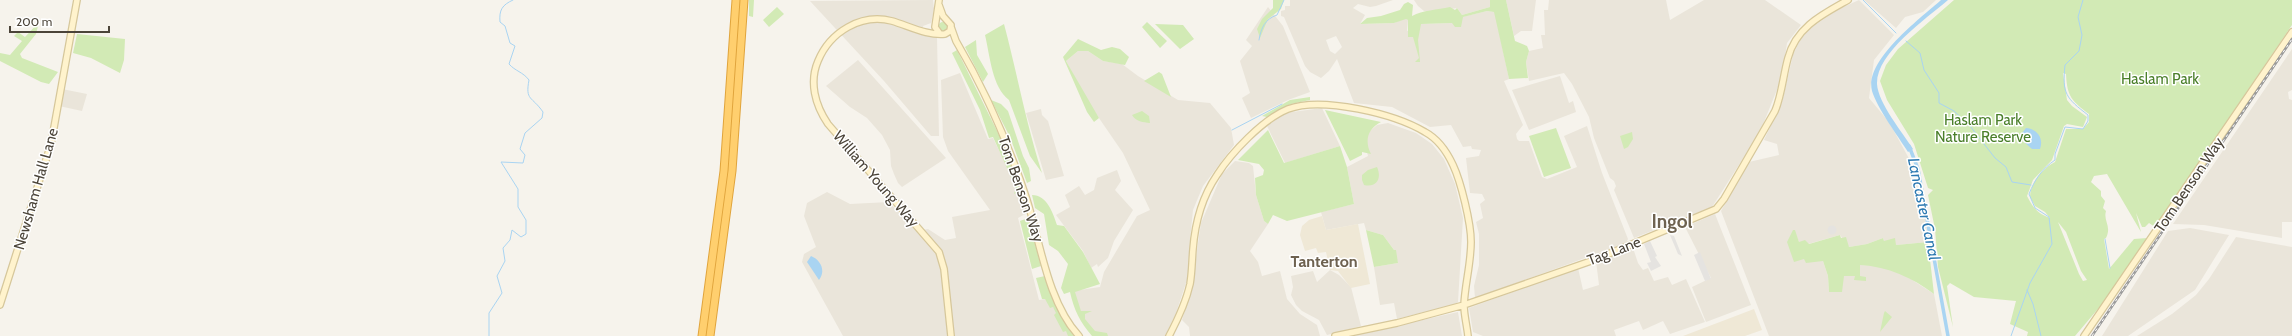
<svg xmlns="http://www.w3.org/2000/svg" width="2292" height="336" font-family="Cabin,sans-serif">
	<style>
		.residential { fill: #eae5da; fill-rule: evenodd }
		.education { fill: #efe8d6 }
		.green { fill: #d2eab5; fill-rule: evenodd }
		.parking { fill: #e5e3e0 }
		.water { fill: #a9d4f2 }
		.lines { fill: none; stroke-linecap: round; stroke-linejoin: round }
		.stream { stroke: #a9d4f2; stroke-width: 1 }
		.canal { stroke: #a9d4f2; stroke-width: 3.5 }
		.secondary-casing { stroke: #d6c79b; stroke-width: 8 }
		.highway-casing { stroke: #e0a43c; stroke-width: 9 }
		.secondary { stroke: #fff3cd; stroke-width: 5.5 }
		.highway { stroke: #ffcf6e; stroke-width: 7 }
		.rail-casing { stroke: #9a9a9a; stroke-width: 2.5 }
		.rail { stroke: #fff; stroke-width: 1; stroke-dasharray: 3; stroke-linecap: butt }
		.labels { text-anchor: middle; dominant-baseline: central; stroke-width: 3; stroke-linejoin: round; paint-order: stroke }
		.park-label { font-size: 15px; fill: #4a7f2a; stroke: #fff }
		.street-label { font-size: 15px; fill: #4b4439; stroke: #fff }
		.water-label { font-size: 16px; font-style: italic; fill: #2e7ab2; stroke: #fff }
		.neighbourhood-label { font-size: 16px; font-weight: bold; fill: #6e6250; stroke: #fff }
		.district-label { font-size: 19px; font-weight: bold; fill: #6e6250; stroke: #fff }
	</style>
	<rect width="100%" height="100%" fill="#f6f3ec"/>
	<path class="residential" d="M933,0L934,9L931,23L923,26L924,35L937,37L939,136H931L884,81L810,1Z
		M1290,0H1393L1376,6L1370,7L1358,4L1353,8L1365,15L1360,24L1394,23L1405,18L1408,20L1407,31L1421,24L1452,23L1462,17L1487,11L1495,12L1509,79L1504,81L1523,125L1516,134L1517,139L1519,141H1529L1542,177L1547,179L1577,167L1564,136L1587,126L1602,173L1628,239L1626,243L1475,298L1474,286L1479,265V234L1476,222L1483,218L1480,204L1485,200L1482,194L1470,193L1466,158L1479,156L1481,150L1472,149L1471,146L1463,147L1451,125L1430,127L1392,107L1354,103L1337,59L1329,71L1321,78L1310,72L1305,66L1284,17L1281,16V11L1285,10V6H1290ZM1336,36L1342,47L1335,54L1330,51L1326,40Z
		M1414,0H1490V7L1462,15L1457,8L1433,12L1424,11L1418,6Z
		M1506,0H1536L1532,31H1521L1514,36Z
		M1549,0H1666L1670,20L1704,0H1765L1801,25L1787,43L1782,77L1760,132L1712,207L1634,238L1614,190L1616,186L1614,181L1610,178L1594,138L1589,117L1572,84L1564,73L1529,81L1526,62L1529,51L1543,48L1541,35H1545L1544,10H1548Z
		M1859,0L1894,35L1874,60L1869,98L1889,122L1912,164L1925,216L1928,242L1896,245L1884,241L1883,238L1867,244L1849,247L1840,235L1808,244L1799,242L1794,230L1804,258L1823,261L1828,276L1829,292L1844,276H1860V265L1879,266L1903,274L1934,294L1942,336H1769L1721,211L1749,162L1779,155L1777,144L1764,140L1782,102L1793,55L1800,40L1809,29L1839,9Z
		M1864,0H1936L1923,12L1905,17L1896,28Z
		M1268,7L1283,26L1310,92L1288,100L1251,118L1242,98L1250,93L1240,61L1252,46L1246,40Z
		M2292,49V90L2288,92L2289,99L2292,100V222H2282V238L2204,225L2173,224Z
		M1078,51H1088L1103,61L1122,64L1138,76L1178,100L1210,103L1231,128L1234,145L1203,186L1193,210L1190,240L1189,274L1176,313L1165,336H1106L1093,333L1083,317L1073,291L1100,287L1104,272L1137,216L1150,210L1123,153L1090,105L1066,61Z
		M858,60L946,158L902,187L898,183L894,174L891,166L890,150L882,135L867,118L850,107L826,86Z
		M960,73L988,139L993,138L1022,198L1027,213L1018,218L1039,300L1045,299L1057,311L1071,336H843L802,262L804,254L816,247L804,216L807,203L827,192L850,204L889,202L916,231L928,229L945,240L956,238L952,217L990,210L948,151L943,137L941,80Z
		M1560,76L1569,103L1573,101L1576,112L1529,130L1512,90Z
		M62,89L87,94L82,111L59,106Z
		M1322,108L1340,146L1285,163L1267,126L1285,113Z
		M1041,109L1042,115L1048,121L1064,176L1046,180L1026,113Z
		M1388,123L1416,133L1432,144L1444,159L1455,184L1463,218L1458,302L1456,304L1397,319L1394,303L1380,305L1374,267L1398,263L1394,250L1383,235L1366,230L1364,223L1326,230L1321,212L1354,204L1347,167L1368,156L1363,137L1377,125Z
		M1235,161L1249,163L1253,166L1256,195L1264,221L1268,224L1250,251L1258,262L1262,276L1280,271L1287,299L1300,314L1317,325L1320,336H1190L1189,327L1182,320L1191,291L1201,223L1222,174Z
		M1117,170L1121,181L1115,190L1133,210L1114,241L1108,258L1098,267L1097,264L1091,268L1083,251L1056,215L1070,207L1065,195L1079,186L1085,195L1094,190L1097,178Z
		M1715,214L1751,305L1706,322L1692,287L1711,278L1685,227Z
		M2190,228L2229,235L2195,290L2128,336H2102L2168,231Z
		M2236,237L2292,247V336H2137L2172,314L2196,295L2209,279Z
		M1633,248L1638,263L1643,270L1648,268L1654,281L1668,277L1672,285L1686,279L1705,322L1670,334L1663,321L1643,330L1639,321L1614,330L1616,336H1483L1473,332L1469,308L1578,268L1583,290L1599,285L1596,261Z
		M1330,270L1339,275L1351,287L1361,326L1327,335L1319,320L1302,311L1296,305L1291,295L1293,287L1291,276L1313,271L1317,282Z
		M1458,312L1462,336H1351Z"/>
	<path class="education" d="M1322,216L1326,230L1358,224L1370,284L1351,288L1338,271L1330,270L1326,252L1318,253L1316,248L1305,251L1300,235L1302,226L1309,220Z
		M1754,309L1762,330L1745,336H1683Z"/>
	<path class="green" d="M749,0H754L753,17L749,16Z
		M1273,0H1284L1281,9L1268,19L1260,38L1257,29L1262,19L1273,8Z
		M1490,0H1506L1515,41L1527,46L1529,51L1526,62L1528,78L1509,79L1494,12L1487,11L1463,17L1461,27H1455L1452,23L1421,24L1418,40L1420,62H1415L1419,58L1413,37H1408V20L1406,19L1394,23L1360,24L1367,18L1381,16L1400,10L1404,4L1408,2L1413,5L1412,16C1423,10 1437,10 1450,7L1455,10L1457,8L1462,15L1490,7Z
		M1954,0H2292V25L2155,227L2149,223L2145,227H2142L2136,213L2141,232L2107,174L2094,176L2091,182L2101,191V196L2105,201L2103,208L2106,211C2103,221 2112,226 2106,238L2104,239L2109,269L2134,239L2147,238L2108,297L2075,336H2027L2028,332L2010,324L2016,301L1974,297L1950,283L1947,286L1953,327L1938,267L1935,229L1928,195L1933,190L1928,188L1914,144L1887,100L1880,81L1886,65L1898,49ZM2063,73L2066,74C2067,97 2072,101 2089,114V122L2083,129H2066L2055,162C2043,168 2030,183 2030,197L2035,206L2045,212L2050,218C2038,214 2033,208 2027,196L2033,180L2052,160L2064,126L2067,124L2083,127L2087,117L2072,106L2067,100ZM2058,222L2066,232L2081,271L2087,280L2083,281L2079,274Z
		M777,7L784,14L769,27L763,20Z
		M938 27a5 5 0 1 1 10 0a5 5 0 1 1-10 0Z
		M39,22L36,34L20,54L22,58L58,72L49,84L41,82L0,61V53L10,55L22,41L14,36L18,32L25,37Z
		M1147,22L1167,41L1160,48L1142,27Z
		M1004,24C1017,73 1026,123 1042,173L1030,156L1009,100C992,87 990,56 985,35Z
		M1155,24L1183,25L1194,39L1180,49Z
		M77,34L125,39L124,60L120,73L91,58L73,53Z
		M1078,39L1101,50L1112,47L1120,49L1129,57L1125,65L1103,61L1088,51H1078L1066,61L1099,118L1094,122L1087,112L1063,57Z
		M976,40L977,55L988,74L983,82L965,47Z
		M957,50L1003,143L1020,191L1014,194L1016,188L993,137L989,138L980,110L952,53Z
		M1159,72L1162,74L1171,97L1144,81Z
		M1310,97V100L1291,104L1267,117L1262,116L1290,100Z
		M991,100L1001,104L1008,111L1023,156L1029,168L1031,181L1027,183L1010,137Z
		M1325,110L1381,122C1368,129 1364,140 1371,154L1362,152V155L1350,161Z
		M1142,111L1149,116L1150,123C1143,122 1136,122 1132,115Z
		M1556,128L1571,168L1544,177L1529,136Z
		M1268,130L1284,163L1340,146L1347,167L1354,204L1287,221L1273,215L1268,224L1264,221L1256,195L1255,178L1263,175L1264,170L1259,164L1238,160Z
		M1632,132L1633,139L1628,147L1624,149L1620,136Z
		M1377,167C1382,178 1377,188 1364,185L1362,180V175L1368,170Z
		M1032,195C1047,195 1053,213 1057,225L1064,226L1083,252L1100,284L1075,292L1081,311H1092L1085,314V319L1095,331L1107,333L1108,336H1092C1080,322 1074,310 1070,292L1064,294L1061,288L1068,264L1058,251L1049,245L1044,214L1035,208Z
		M1028,218L1041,266L1032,269L1020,221Z
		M1366,230L1383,235L1394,250H1396L1398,263L1374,267Z
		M1793,230H1795L1799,242L1805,240L1809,244L1840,235L1841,238L1846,237L1849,247L1867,244L1883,238L1884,241L1895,238L1896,245L1928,242L1934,294C1911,277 1889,267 1860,265V276L1866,277V281L1854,280L1855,276H1844L1842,292H1829L1828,276L1823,261L1806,263L1804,259L1794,262L1787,242Z
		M1045,276L1061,316L1074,336H1068L1066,331L1063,332L1054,315L1056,313L1053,307L1050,308L1045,299H1042L1036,278Z
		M1885,311L1892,317L1880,332L1884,313Z"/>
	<path class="parking" d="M1827.5 230a4.5 4.5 0 1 1 9 0a4.5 4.5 0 1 1-9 0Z
		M1670,235L1674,236L1682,256L1678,254Z
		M1650,241L1657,256L1655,257L1661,266L1651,271L1647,263L1651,262L1644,244Z
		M1700,252L1711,279L1705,281L1694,255Z"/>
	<path class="water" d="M1941,0H1948C1926,19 1876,53 1877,84C1878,103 1903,133 1913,149L1908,152C1898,136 1877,108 1872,91C1864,60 1921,18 1941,0Z
		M2026,128C2037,129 2044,138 2040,149H2032L2023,141L2022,133Z
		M811,256C821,260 826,271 819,280L807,262Z"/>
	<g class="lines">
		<path class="stream" d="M1863,0L1896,33
			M1259,40C1261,28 1265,19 1277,15L1284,0
			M1906,41L1920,53L1924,70L1939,93V103L1954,111L1970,126L1995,158L2006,167L2012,182L2031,185
			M1232,130L1282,104
			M2105,239L2110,268
			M2027,290L2033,304L2041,336
			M489,336V313L502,293L497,276L505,261L503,248L510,240L512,230L521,237L526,234V220L518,207V189L501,162L523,163L525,155L520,149L525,133L542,118L543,112C532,96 525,101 529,80C523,72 515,71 509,64L515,46L510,43L505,26L500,22C499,10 502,5 513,0
			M2011,336L2030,283L2052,244L2049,217L2035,208L2029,194C2035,179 2042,169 2055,160V154L2065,127L2083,129L2088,121V115C2066,98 2062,94 2065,65L2079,51L2082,35L2078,17L2083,0"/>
		<path class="canal" d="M1909,146L1918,169L1948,336"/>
		<g class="secondary-casing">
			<path id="secondary" d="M939,0L935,27L940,34
				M939,5L943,16L951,25L950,31L945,34C928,36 909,26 892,21C861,13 830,32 818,61C809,82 815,105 828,124L939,252L944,269L951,336
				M951,27L956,41C985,90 1009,145 1027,200C1040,242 1048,303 1079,336
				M0,305L51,144L77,0
				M1169,336C1178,319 1186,302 1190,284C1192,273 1192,260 1193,249C1195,223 1202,197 1217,175C1231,153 1263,119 1288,109C1322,96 1395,114 1425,132C1438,139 1447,152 1453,165C1461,182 1471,223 1471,242C1471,263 1465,284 1464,305C1464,315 1467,326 1468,336
				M1335,336L1397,323L1464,305L1594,260L1716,209L1724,199L1775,111C1782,94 1783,76 1788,58C1796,27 1823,14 1848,0
				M2084,336L2292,32"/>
		</g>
		<g class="highway-casing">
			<path id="highway" d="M702,336L724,171L736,0
				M710,336L732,171L744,0"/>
		</g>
		<use href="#secondary" class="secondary"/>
		<use href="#highway" class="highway"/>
		<g class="rail-casing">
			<path id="rail" d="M2092,336L2292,39"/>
		</g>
		<use href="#rail" class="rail"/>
	</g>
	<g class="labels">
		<g class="park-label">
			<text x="2160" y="79">Haslam Park</text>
			<text x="1983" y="120">Haslam Park<tspan x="1983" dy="17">Nature Reserve</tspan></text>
		</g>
		<g class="street-label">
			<text transform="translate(876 179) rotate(49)">William Young Way</text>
			<text transform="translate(2189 185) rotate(-56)">Tom Benson Way</text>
			<text transform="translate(36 189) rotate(-74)">Newsham Hall Lane</text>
			<text transform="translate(1021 189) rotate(71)">Tom Benson Way</text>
			<text transform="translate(1614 251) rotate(-21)">Tag Lane</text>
		</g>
		<g class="water-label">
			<text transform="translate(1924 209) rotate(78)">Lancaster Canal</text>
		</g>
		<g class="neighbourhood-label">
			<text x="1324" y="261">Tanterton</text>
		</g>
		<g class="district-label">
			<text x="1672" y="221">Ingol</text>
		</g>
	</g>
	<path d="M10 26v6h99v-6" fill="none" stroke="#4b4439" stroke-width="2"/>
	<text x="16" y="26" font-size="12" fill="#4b4439" stroke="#ffffff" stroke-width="3" paint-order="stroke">200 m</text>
</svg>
